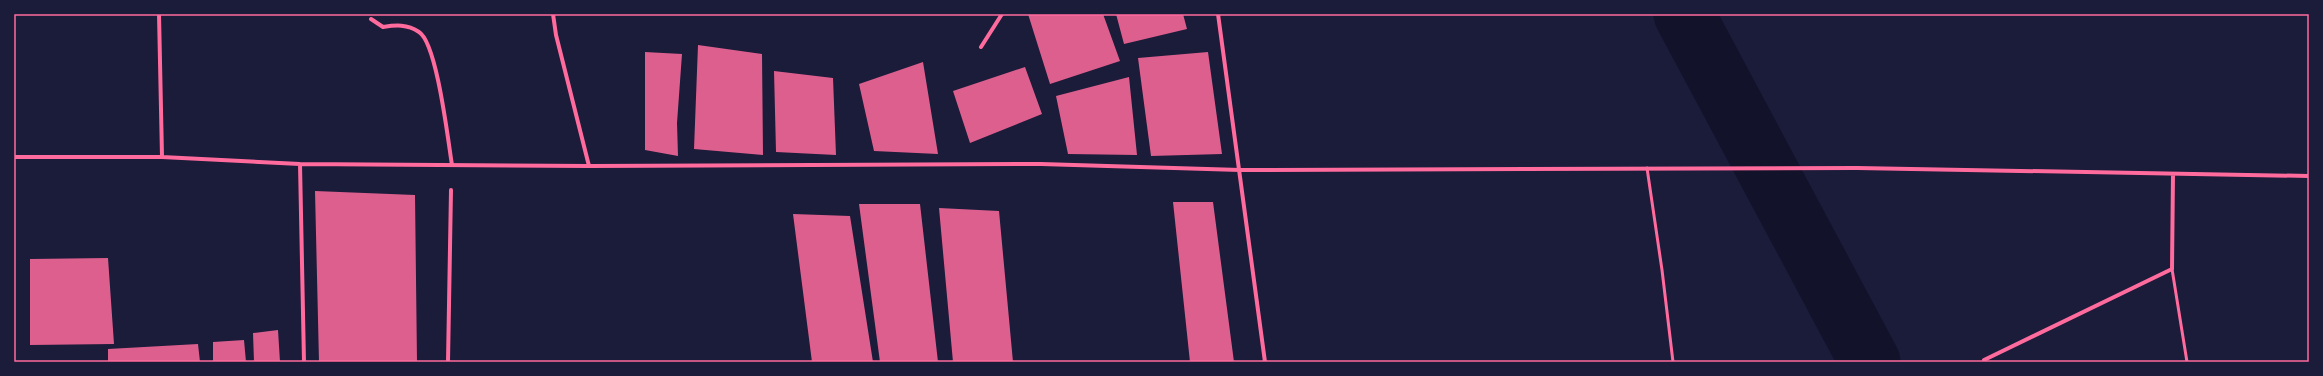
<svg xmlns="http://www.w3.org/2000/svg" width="2323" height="376" font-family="'Fira Sans',sans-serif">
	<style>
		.water { fill: #12122b }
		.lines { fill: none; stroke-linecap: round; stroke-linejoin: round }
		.river { stroke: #12122b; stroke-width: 61 }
		.building { fill: #dd5f8e }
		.service { stroke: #ff6b9d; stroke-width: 3 }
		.minor { stroke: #ff6b9d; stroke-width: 4 }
		.neatline { fill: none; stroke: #ff6b9d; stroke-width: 1.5 }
	</style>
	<rect width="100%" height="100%" fill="#1b1b3a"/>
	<path class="water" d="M1655,14H1707L1771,145L1727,150Z"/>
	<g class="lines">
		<path class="river" d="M1684,14L1870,362"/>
	</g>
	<path class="building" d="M1028,14H1103L1120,61L1050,84Z
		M1116,14H1183L1187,29L1124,44Z
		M698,45L762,54L763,155L694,149Z
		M645,52L682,54L677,123L678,156L645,150Z
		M1208,52L1222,154L1151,156L1138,58Z
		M923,62L938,154L874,151L859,84Z
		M1025,67L1042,114L970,143L953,91Z
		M774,71L833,78L836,155L776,152Z
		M1129,77L1137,155L1068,154L1056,96Z
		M315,191L415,195L417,362H319Z
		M1173,202H1213L1234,362H1190Z
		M859,204H920L938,362H880Z
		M939,208L999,211L1013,362H953Z
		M793,214L850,216L873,362H812Z
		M108,258L114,344L30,345V259Z
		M278,330L280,362H254L253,333Z
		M244,340L246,362H213V342Z
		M198,344L200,362H108V349Z"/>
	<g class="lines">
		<path class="service" d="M1647,168L1662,270L1673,362
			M2172,269L2187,362"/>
		<path class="minor" d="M159,14L162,157
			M553,14L556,35L589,166
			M1218,14L1265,362
			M371,19L383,27C396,25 407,24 419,32C437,43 448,141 452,165
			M981,47L1002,14
			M14,157H162L300,164L589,166L1041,164L1240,170L1857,168L2309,176
			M300,164L304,362
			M1984,360L2172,269L2173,174
			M448,362L451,190"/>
	</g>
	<rect width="2323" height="376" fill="none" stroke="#1b1b3a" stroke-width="30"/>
	<rect x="15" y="15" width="2293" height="346" class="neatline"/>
</svg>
